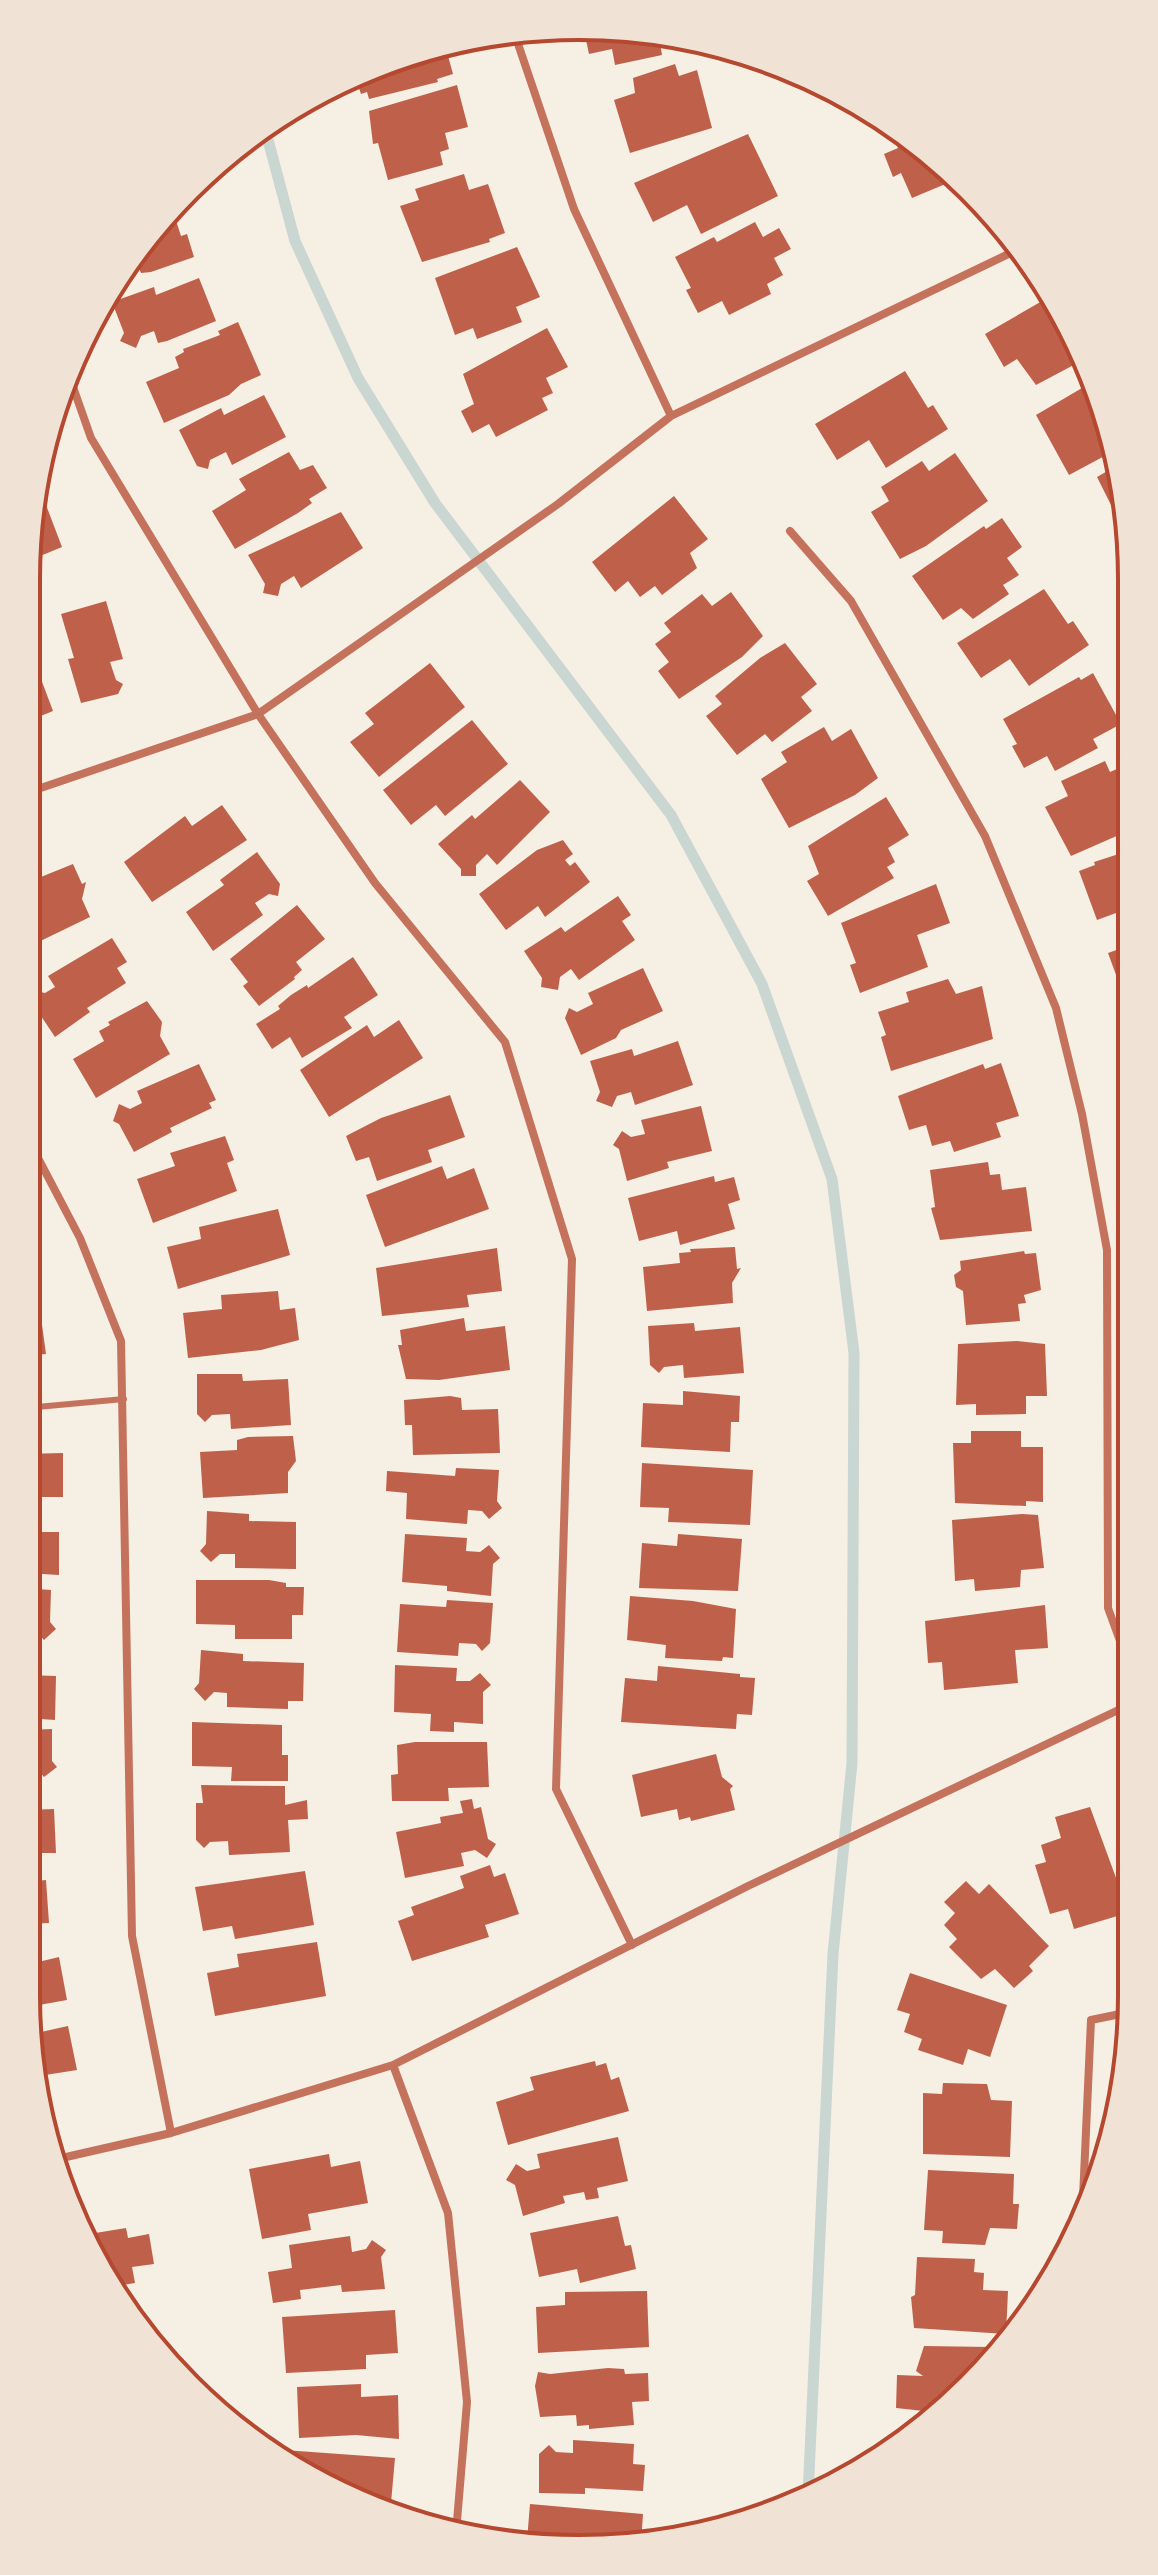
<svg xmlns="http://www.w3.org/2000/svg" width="1158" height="2575" font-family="Inter,sans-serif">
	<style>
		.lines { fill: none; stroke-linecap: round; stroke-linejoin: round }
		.stream { stroke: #c9d6d2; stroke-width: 11 }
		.building { fill: #bf614a }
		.service { stroke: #c5725c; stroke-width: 6 }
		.minor { stroke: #c5725c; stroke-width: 8 }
		.rim { fill: none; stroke: #b5482f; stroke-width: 4 }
	</style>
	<rect width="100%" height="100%" fill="#f6efe4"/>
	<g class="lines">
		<path class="stream" d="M264,125L295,241L358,378L435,503L671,815L762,984L832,1179L854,1353L852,1763L833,1954L808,2496"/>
	</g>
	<path class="building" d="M583,26L677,36L678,40L660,43L662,55L615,65L612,49L589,54Z
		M445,45L453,74L437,79L438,82L369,99L367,92L361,94L359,88L352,90L349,78L367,68Z
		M675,64L679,76L697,70L712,128L630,153L614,100L635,93L633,78Z
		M457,85L468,127L445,133L449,149L440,152L443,165L388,180L378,143L373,144L369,111Z
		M894,128L915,140L955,180L912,198L901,173L893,177L884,154L898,148L890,129Z
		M748,134L778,196L701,234L687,205L653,222L634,183Z
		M464,174L469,190L488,184L505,233L489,239L490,242L422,262L400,206L419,200L415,189Z
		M172,208L181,236L187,234L194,257L151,272L141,273L137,263L123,267Z
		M755,222L763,237L779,228L791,249L774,258L783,275L767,284L771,294L729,315L722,301L698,313L686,290L691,288L675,257L714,237L717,242Z
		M517,247L540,297L516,307L522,322L477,339L473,328L455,335L435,278Z
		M199,278L216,321L167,341L158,343L154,331L141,336L136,348L120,341L124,333L112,302L154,287L156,295Z
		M1049,297L1085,359L1036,385L1017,359L1004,367L985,334Z
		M238,322L261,375L241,384L229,395L164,423L146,382L179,368L175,357L184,352L183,349L220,335L218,331Z
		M547,328L568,367L546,378L553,393L542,398L548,410L496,437L489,424L472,433L461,411L474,404L463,374Z
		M905,371L928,408L933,405L948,429L886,468L869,440L837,460L815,424Z
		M1094,381L1112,452L1069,475L1036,415Z
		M264,395L286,437L232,465L226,452L210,460L208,469L197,466L179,430L221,408L224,415Z
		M289,452L300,470L313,465L327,488L309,499L312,503L298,513L235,549L212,511L246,490L239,479Z
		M955,453L988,501L926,546L900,559L871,512L889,501L881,487L922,461L929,471Z
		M1116,466L1127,506V529L1124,531L1097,477Z
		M674,496L708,539L690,553L697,568L662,595L655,586L640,597L628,581L615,592L592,562Z
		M46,505L62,547L28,561L32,570L27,572L33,510Z
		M341,512L363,548L301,588L294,576L281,584L278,596L263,593L265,584L248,555Z
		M1002,518L1022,547L1007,558L1019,575L1003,585L1009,594L973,619L961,608L943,620L912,576L984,526L986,529Z
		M1044,589L1068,624L1073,621L1089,645L1029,686L1010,659L981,678L957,643Z
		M731,592L763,636L742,657L679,699L658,671L669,662L655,644L671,632L664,623L702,594L712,606Z
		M106,601L123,659L110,662L116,680L123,684L118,694L81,703L68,659L74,658L61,614Z
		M785,643L817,684L801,697L812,711L772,742L765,734L737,755L706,716L722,704L715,696L760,658Z
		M26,652L33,672L38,671L53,711L26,722Z
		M430,663L465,707L379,777L350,742L374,724L365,713Z
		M1093,673L1121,724L1093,739L1098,748L1055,771L1047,756L1024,768L1012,746L1017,744L1003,719L1079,677L1081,680Z
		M472,720L508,764L445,816L436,805L411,825L383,790Z
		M824,727L832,741L851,729L878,778L855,795L789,828L761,779L787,762L781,752Z
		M1105,761L1110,772L1128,764V831L1071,856L1045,807L1068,796L1061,781Z
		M520,780L550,812L497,865L487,854L476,865V876H461V869L438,844L472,815L475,819Z
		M886,797L909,835L888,848L895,862L887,867L894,878L828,916L807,881L819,874L808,846Z
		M222,805L247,840L152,902L124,862L185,816L192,826Z
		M563,840L573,854L565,860L570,866L575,862L590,882L545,917L538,906L506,930L479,894L537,850Z
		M1128,851L1129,929L1123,931L1116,913L1097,920L1079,871L1095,865L1094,862Z
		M257,852L280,884L278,896L269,894L255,903L263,915L213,951L186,912L224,885L220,880Z
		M73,864L82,884L86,882L82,899L90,917L26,948V883Z
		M936,884L950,923L917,935L928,967L860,993L850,965L856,963L841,923Z
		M618,896L631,915L622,921L635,940L579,980L571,969L560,977L558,990L541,987L542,978L524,951L561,927L565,932Z
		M297,905L325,939L296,962L302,970L294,977L295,979L259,1006L243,986L248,982L230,959Z
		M112,938L127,962L117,968L126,983L87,1008L90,1012L55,1037L37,1010L28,1007L32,990L45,993L55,987L48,976Z
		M1122,948H1129V992L1123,994L1108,953Z
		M353,957L378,995L344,1017L352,1028L302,1058L290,1037L272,1049L256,1024L280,1009L278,1006L291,995L307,985L308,988Z
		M643,968L663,1011L621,1030L616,1038L581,1055L565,1018L569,1008L577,1012L593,1004L588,993Z
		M948,979L956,994L982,986L993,1039L891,1071L881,1037L886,1035L878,1012L909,1002L906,992Z
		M147,1001L162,1022L160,1036L170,1054L96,1098L73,1059L104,1041L99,1031L110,1025L108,1022Z
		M399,1020L423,1058L329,1117L300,1070L367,1025L374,1037Z
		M678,1041L693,1085L635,1105L631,1092L617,1096L612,1107L596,1101L600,1092L590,1061L632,1049L634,1056Z
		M1001,1063L1019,1116L996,1123L1001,1137L954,1152L950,1141L932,1146L926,1125L909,1130L898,1096L983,1064L985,1069Z
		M199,1064L216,1100L209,1103L212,1108L170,1128L172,1132L134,1152L119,1124L113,1121L119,1104L130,1109L142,1103L137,1091Z
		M450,1095L465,1137L428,1150L432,1162L377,1181L369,1157L356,1161L346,1136L381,1118Z
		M701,1106L712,1151L667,1162L669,1168L627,1181L619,1149L613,1145L622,1131L631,1137L645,1134L641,1120Z
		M225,1136L234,1160L227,1163L237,1191L153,1223L137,1179L175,1166L170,1153Z
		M988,1162L990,1175L1000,1174L1002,1190L1026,1187L1032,1231L940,1240L931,1208L935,1207L930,1170Z
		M442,1166L447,1179L474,1168L489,1209L385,1247L366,1195Z
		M714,1176L715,1182L734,1177L740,1200L728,1204L735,1229L680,1245L677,1231L639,1241L628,1198Z
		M278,1209L290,1255L178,1289L167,1247L201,1239L199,1227Z
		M735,1247L737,1269L741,1268L732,1283L733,1303L647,1311L643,1267L680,1263L679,1253L691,1252L690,1249Z
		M497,1248L502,1291L467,1295L469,1307L382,1316L376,1268Z
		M1024,1251L1025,1254L1036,1253L1041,1290L1024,1295L1026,1303L1018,1304L1020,1321L966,1325L963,1291L956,1287L954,1275L961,1270L960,1261Z
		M278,1291L280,1310L295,1308L299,1340L261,1350L188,1358L183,1313L222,1309L221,1295Z
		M40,1310L46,1354L26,1356V1311Z
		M464,1318L466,1331L505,1326L510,1370L439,1380L406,1379L398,1345H402L400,1330Z
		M694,1323L695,1331L740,1327L744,1373L684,1378L683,1365L664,1367L659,1373L650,1365L648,1326Z
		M1017,1341L1045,1344L1047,1396H1026V1414L976,1415V1404L956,1405L958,1344Z
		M197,1374H242L243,1381L288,1379L291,1425L231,1429L230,1414L212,1415L205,1422L197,1414Z
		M683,1391L740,1396L739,1422H731L730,1452L641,1447L643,1403L683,1405Z
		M450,1396L461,1398L462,1410L498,1409L500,1453L413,1455L412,1425H405L404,1400Z
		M971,1431H1021V1447H1043V1502L1026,1501V1506L955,1503L953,1443H971Z
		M293,1436L296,1461L288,1472V1493L203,1498L200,1452L237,1450V1440L248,1437Z
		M63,1453V1497H30V1511H26V1454Z
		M642,1463L753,1470L750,1525L668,1522L669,1508L640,1507Z
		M456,1468L499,1470L497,1501L502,1508L489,1519L482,1511L468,1510L467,1524L406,1519L407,1493L386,1491L387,1471L455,1476Z
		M207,1511L249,1514V1521L296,1522V1569L235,1568V1554H220L211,1562L200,1551L206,1544Z
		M1022,1514L1038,1515L1044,1568L1021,1570L1020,1587L975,1591L974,1579L955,1581L952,1520Z
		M26,1518H30L29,1532H59V1575L26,1573Z
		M405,1534L467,1538L466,1551L480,1552L489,1545L500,1558L493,1564L491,1596L447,1591V1586L402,1582Z
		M678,1534L742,1539L738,1591L639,1588L642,1543L677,1546Z
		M196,1580H269L286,1583V1587H304L303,1615H292V1639H235V1625L196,1624Z
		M37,1589L51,1590L50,1622L56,1629L44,1640L36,1631H26V1591Z
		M630,1596L693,1601L736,1609L733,1658L723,1657L722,1661L665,1658L666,1645L627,1640Z
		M447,1600L493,1603L490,1643L482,1651L476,1644L459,1643L458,1656L397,1652L400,1604L446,1607Z
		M1045,1605L1048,1648L1015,1650L1018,1683L944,1690L942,1662L928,1663L925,1621Z
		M201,1650L243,1654V1661L304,1663L303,1701H288V1709L227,1707V1693L214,1692L205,1701L194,1689L199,1683Z
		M395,1665L457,1668L456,1681H470L480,1673L491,1685L483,1692V1724L454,1722V1732L430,1731L431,1714L394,1712Z
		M658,1666L740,1674V1677L755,1678L752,1715L737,1714L736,1729L621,1722L625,1678L657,1681Z
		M26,1675L56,1676L55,1720L26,1718Z
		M192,1722L282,1725V1755H288V1781H231L232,1767L192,1766Z
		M52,1729V1761L57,1767L44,1777L38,1770H26V1730Z
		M415,1742H487L489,1787L448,1788L449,1801H392L391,1775L398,1774L397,1745Z
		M716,1754L722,1777L733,1786L730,1789L735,1810L691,1821L690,1817L679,1820L677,1809L641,1817L632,1775Z
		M201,1785L285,1786V1805L307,1800L308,1819L288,1820L290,1852L229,1855L228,1841L210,1842L204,1848L196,1840V1803H203Z
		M472,1799L474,1809L481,1807L488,1839L496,1844L487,1858L475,1850L461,1853L464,1866L405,1878L396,1832L441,1823L440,1817L463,1813L460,1801Z
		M1090,1807L1119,1886L1124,1914L1074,1929L1068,1909L1050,1914L1035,1865L1046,1862L1041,1845L1061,1838L1055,1817Z
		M54,1809L56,1853H26V1810Z
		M490,1865L494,1877L505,1873L519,1914L485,1925L489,1937L412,1961L398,1921L414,1915L411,1907L464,1888L460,1876Z
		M305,1871L314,1925L235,1939L232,1926L203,1931L195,1887Z
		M46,1880L49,1923L26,1924V1882Z
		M966,1881L979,1894L989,1884L1049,1946L1029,1966L1033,1971L1014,1988L995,1969L981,1979L949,1947L957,1939L944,1925L955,1913L944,1902Z
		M317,1942L326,1996L215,2016L207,1973L239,1967L237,1954Z
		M26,1953L30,1964L59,1957L67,2000L28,2007Z
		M910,1973L1007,2005L990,2057L968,2049L963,2065L918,2050L922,2039L904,2032L910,2014L897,2010Z
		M68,2026L77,2070L39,2076L32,2034Z
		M595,2061L596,2066L606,2063L611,2080L619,2077L629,2111L508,2145L496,2102L534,2090L530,2077Z
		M943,2083L987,2084L991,2100L1012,2101L1010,2157L923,2154V2093L942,2094Z
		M618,2137L628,2181L597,2188L599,2198L586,2200L584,2192L563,2196L565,2203L523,2216L515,2185L506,2180L516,2164L527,2171L540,2168L537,2154Z
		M329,2154L331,2167L360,2161L368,2203L308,2214L311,2230L262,2239L249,2169Z
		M928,2170L1014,2174L1013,2204H1019L1017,2229L990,2228L985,2245L942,2243L943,2231L924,2230Z
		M618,2216L625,2246L631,2245L636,2269L580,2283L577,2269L539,2277L530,2233Z
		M126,2228L128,2238L149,2234L154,2264L132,2267L135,2283L110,2287L83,2235Z
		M350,2236L352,2252L366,2249L372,2240L386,2250L381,2257L385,2289L342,2292L341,2285L300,2290L301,2299L273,2303L268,2272L292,2268L289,2245Z
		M917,2257L975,2259L974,2272L984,2273L983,2290L1008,2291L1006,2334L914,2328L911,2297L915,2295Z
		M647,2291L649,2347L538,2353L536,2307L565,2305V2292Z
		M395,2310L398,2353L366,2355V2369L286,2373L282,2317Z
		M924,2346L990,2347V2350L1001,2351L994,2361L933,2412L896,2408L897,2375L923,2376L916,2371Z
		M608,2368L624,2369L625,2374L648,2373L649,2401L632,2402L634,2425L589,2429V2425L577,2426L576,2415L540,2417L535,2386L538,2372L550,2374Z
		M361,2384V2397L398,2395L399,2439L356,2435L299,2438L297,2387Z
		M573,2440L634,2444L633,2464L645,2465L643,2491L585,2488V2494L539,2493V2454L549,2445L556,2452L573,2453Z
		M284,2450L395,2458L391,2503L372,2501L303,2475L284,2459Z
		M530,2504L643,2514L641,2544L527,2540Z"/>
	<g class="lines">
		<path class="service" d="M26,1408L124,1399"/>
		<path class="minor" d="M514,32L574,209L671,416
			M67,370L91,438L258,714L375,883L505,1042L572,1259L556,1789L632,1945
			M790,531L851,601L985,836L1056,1008L1082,1114L1107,1250L1108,1608L1131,1671
			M26,793L258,714L558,504L671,416L1021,248
			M26,1135L80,1238L121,1341L132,1936L171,2133
			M393,2065L448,2213L467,2402L456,2533
			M53,2160L171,2133L393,2065L748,1886L1131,1704
			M1082,2220L1091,2020L1130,2012"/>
	</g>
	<path d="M0 0H1158V2575H0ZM579 40H579A539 539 0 0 1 1118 579V1996A539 539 0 0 1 579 2535H579A539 539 0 0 1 40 1996V579A539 539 0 0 1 579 40Z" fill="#f1e2d6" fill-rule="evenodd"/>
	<path class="rim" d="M579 40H579A539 539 0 0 1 1118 579V1996A539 539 0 0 1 579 2535H579A539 539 0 0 1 40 1996V579A539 539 0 0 1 579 40Z"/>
</svg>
